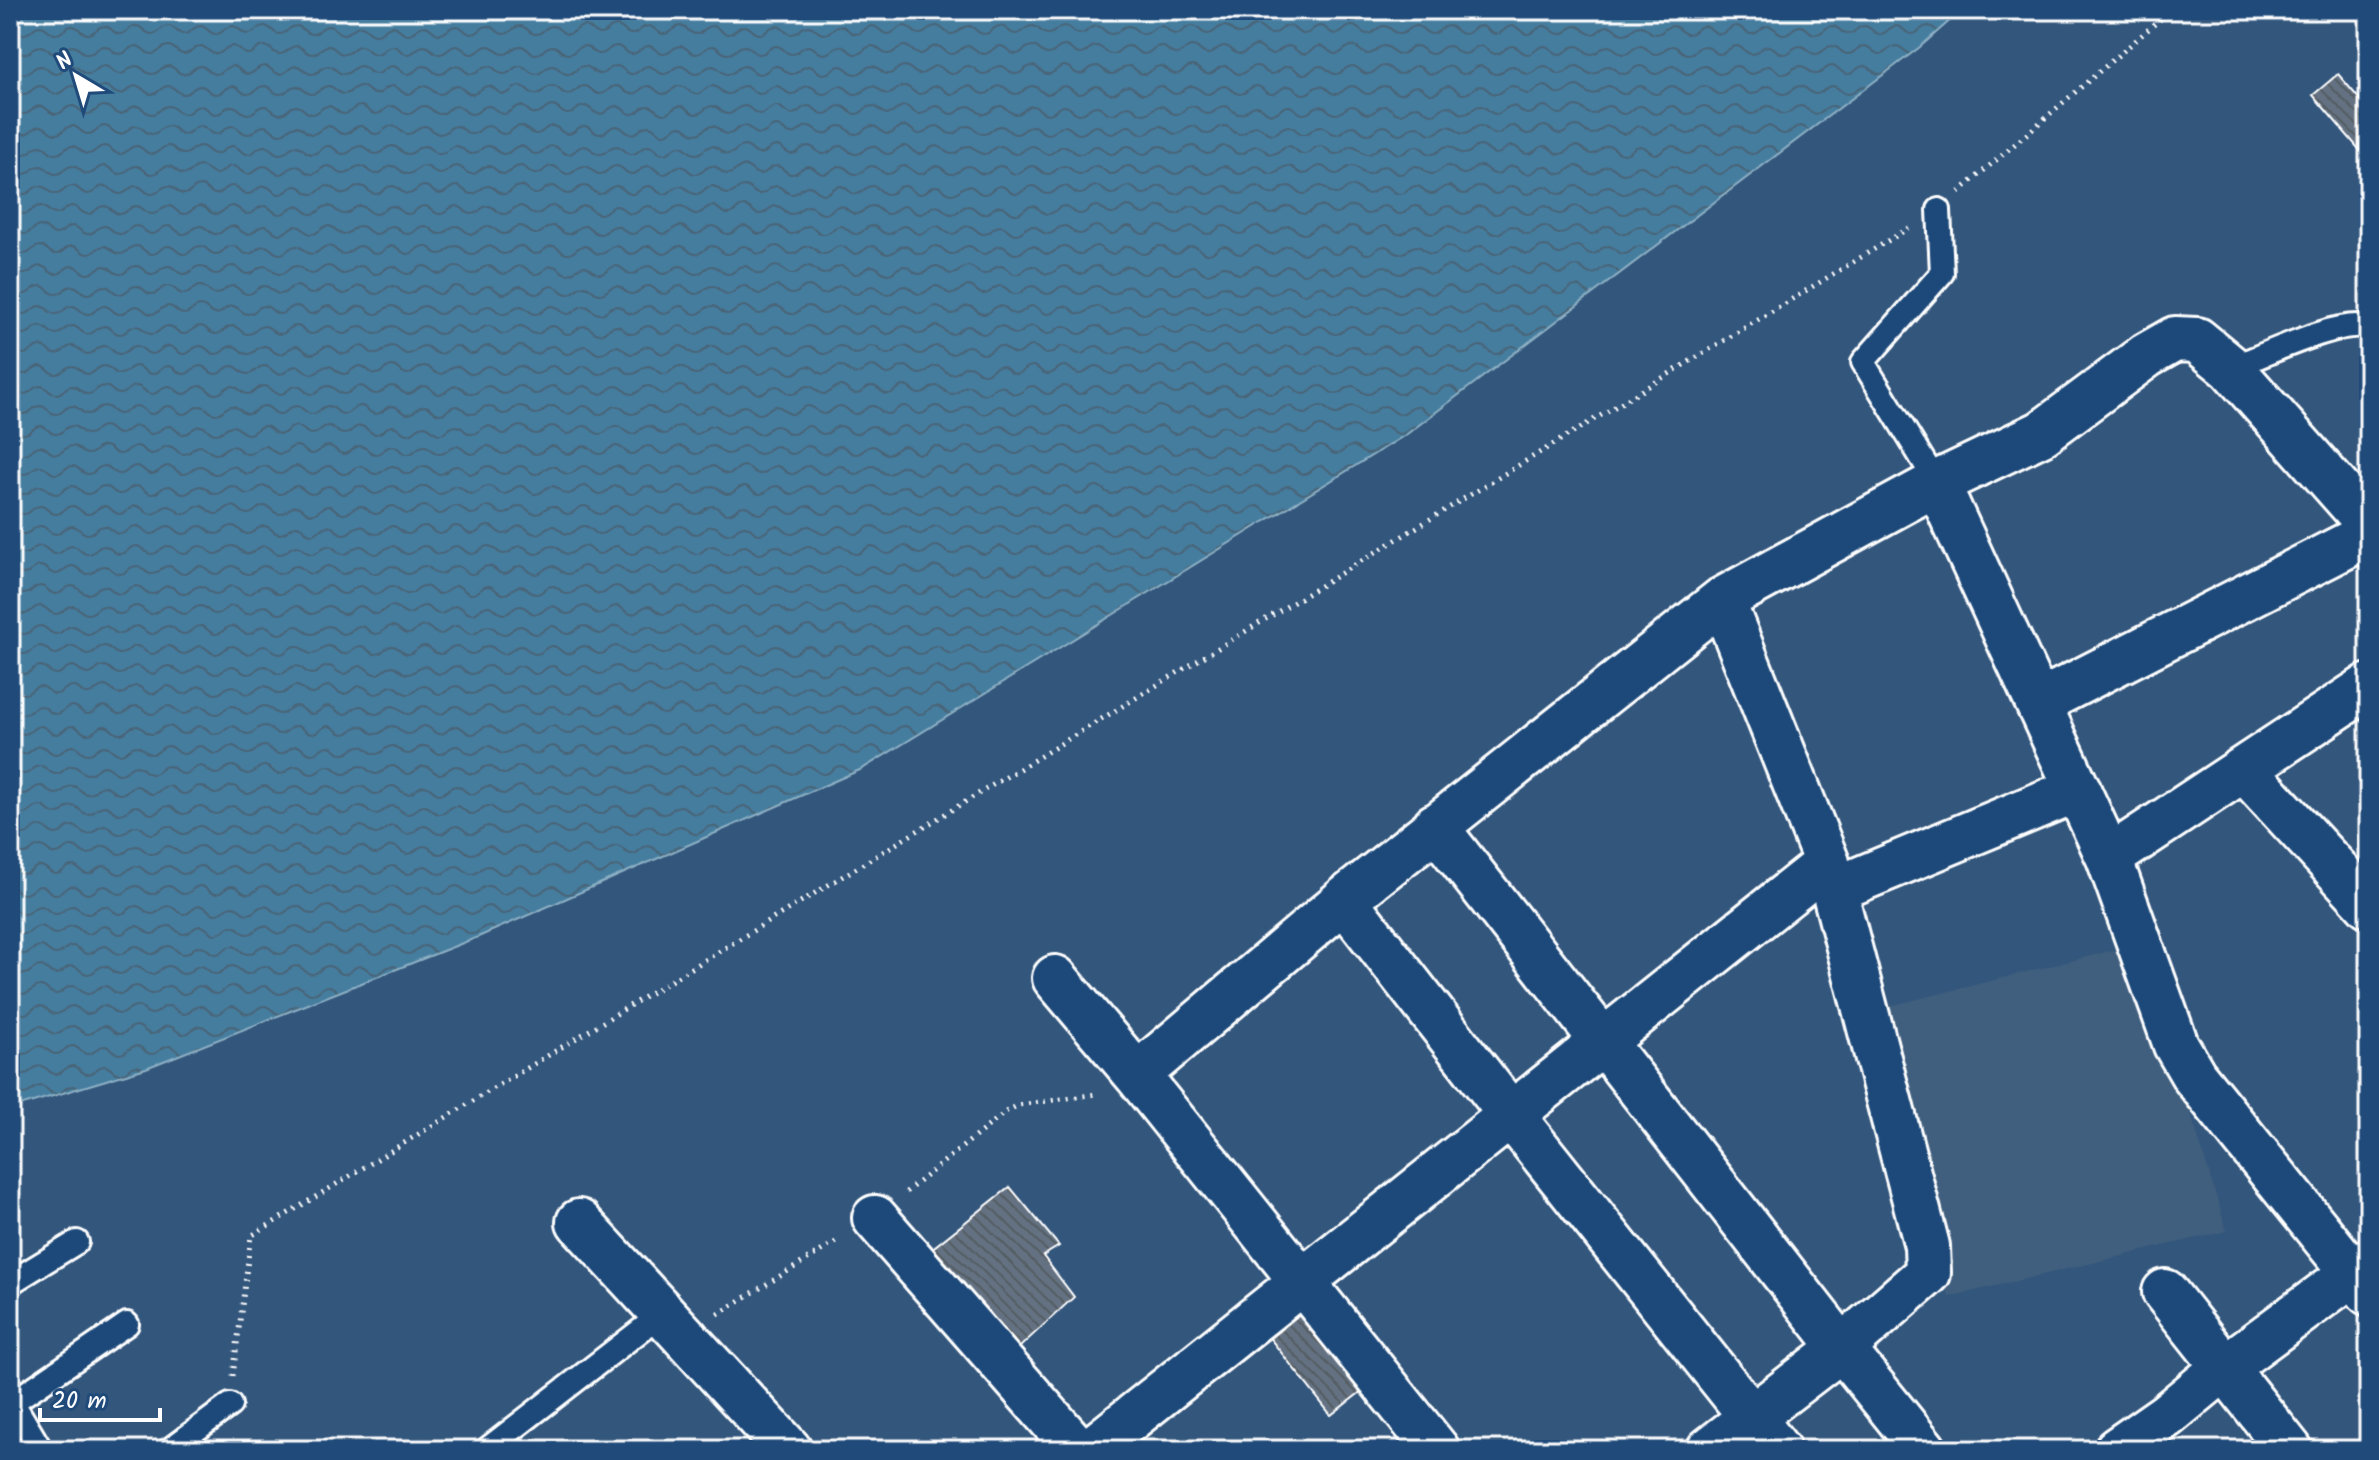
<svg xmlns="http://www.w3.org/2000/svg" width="2379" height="1460" font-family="Kalam,sans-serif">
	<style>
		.built { fill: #415e7e }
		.water { fill: url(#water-waves); stroke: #8fb1c5; stroke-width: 2 }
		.building { fill: url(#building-back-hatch); stroke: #fff; stroke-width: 2 }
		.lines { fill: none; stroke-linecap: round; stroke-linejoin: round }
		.lane-casing { stroke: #fff; stroke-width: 28 }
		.street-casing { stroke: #fff; stroke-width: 50 }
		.secondary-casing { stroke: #fff; stroke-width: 50 }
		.path { stroke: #fff; stroke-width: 5; stroke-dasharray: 2 6; stroke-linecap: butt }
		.lane { stroke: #1f4a7a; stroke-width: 22 }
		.street { stroke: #1f4a7a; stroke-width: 44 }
		.secondary { stroke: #1f4a7a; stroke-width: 44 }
	</style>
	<defs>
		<pattern id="water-waves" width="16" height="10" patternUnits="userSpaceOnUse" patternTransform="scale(2)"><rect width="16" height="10" fill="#447d9f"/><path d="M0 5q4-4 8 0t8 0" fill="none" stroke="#486476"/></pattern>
		<pattern id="building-back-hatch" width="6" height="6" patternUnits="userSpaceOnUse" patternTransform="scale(2)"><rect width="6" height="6" fill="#637182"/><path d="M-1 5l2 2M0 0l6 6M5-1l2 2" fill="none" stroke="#555b62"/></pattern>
	</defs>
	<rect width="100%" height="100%" fill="#33567c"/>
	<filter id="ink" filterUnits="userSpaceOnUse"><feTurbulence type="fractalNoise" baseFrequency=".0125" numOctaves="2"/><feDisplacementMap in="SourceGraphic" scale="16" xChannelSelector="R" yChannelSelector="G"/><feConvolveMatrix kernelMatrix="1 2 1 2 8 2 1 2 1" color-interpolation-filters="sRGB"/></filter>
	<g filter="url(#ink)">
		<path class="built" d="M2138,944L2227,1231L1949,1297L1878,1009Z"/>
		<path class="water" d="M10,10H1962L1920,47L1407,434L862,769L478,937L146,1068L10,1109Z"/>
		<path class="building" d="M2338,74L2369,110V161L2313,95Z
			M1010,1187L1059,1246L1043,1256L1074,1297L1007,1359L920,1258Z
			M1297,1291L1371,1384L1331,1415L1257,1322Z"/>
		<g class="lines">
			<g class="lane-casing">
				<path id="lane" d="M2231,368C2258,358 2345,316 2369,328
					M1937,483L1863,362L1942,273L1939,210
					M10,1283L77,1242
					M10,1398L41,1450
					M13,1402L127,1324
					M169,1450L230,1405
					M486,1450L663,1313"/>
			</g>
			<g class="street-casing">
				<path id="street" d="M1937,483L2109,858L2176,1045L2194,1076L2369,1293
					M2038,703L2369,534
					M2244,769L2369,905
					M1435,826L1842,1348L1924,1450
					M2109,858L2369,686
					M1834,890L2078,789
					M1344,900L1512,1116L1778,1450
					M1055,978L1137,1075L1437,1450
					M1137,1075L1344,900L1722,600L1937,483L2042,433L2147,355L2175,339L2197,340L2231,368L2369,524
					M875,1218L1078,1450
					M579,1222L789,1450
					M2165,1292L2290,1450
					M1091,1450L1827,863
					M1709,1450L1842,1348L1928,1273L1927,1246L1827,863L1722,600"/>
			</g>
			<g class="secondary-casing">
				<path id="secondary" d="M2117,1450L2167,1415L2224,1368L2369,1261"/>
			</g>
			<path class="path" d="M1959,192L2171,10
				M906,1192L1007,1111L1019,1105L1097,1094
				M718,1314L839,1240
				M233,1376L251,1236L1909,228"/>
			<use href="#lane" class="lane"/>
			<use href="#street" class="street"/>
			<use href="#secondary" class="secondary"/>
		</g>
	</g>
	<rect width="2379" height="1460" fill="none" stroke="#1f4a7a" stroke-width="40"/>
	<rect x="20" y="20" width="2339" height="1420" fill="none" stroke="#fff" stroke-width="3" filter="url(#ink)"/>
	<g transform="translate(76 76) rotate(322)" stroke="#1f4a7a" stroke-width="6" paint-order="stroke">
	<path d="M0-6L14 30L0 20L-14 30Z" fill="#ffffff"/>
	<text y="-12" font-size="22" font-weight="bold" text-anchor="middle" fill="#ffffff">N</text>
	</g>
	<path d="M40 1408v12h120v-12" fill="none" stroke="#ffffff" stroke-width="4"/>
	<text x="52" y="1408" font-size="24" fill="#ffffff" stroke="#1f4a7a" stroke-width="6" paint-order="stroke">20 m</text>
</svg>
